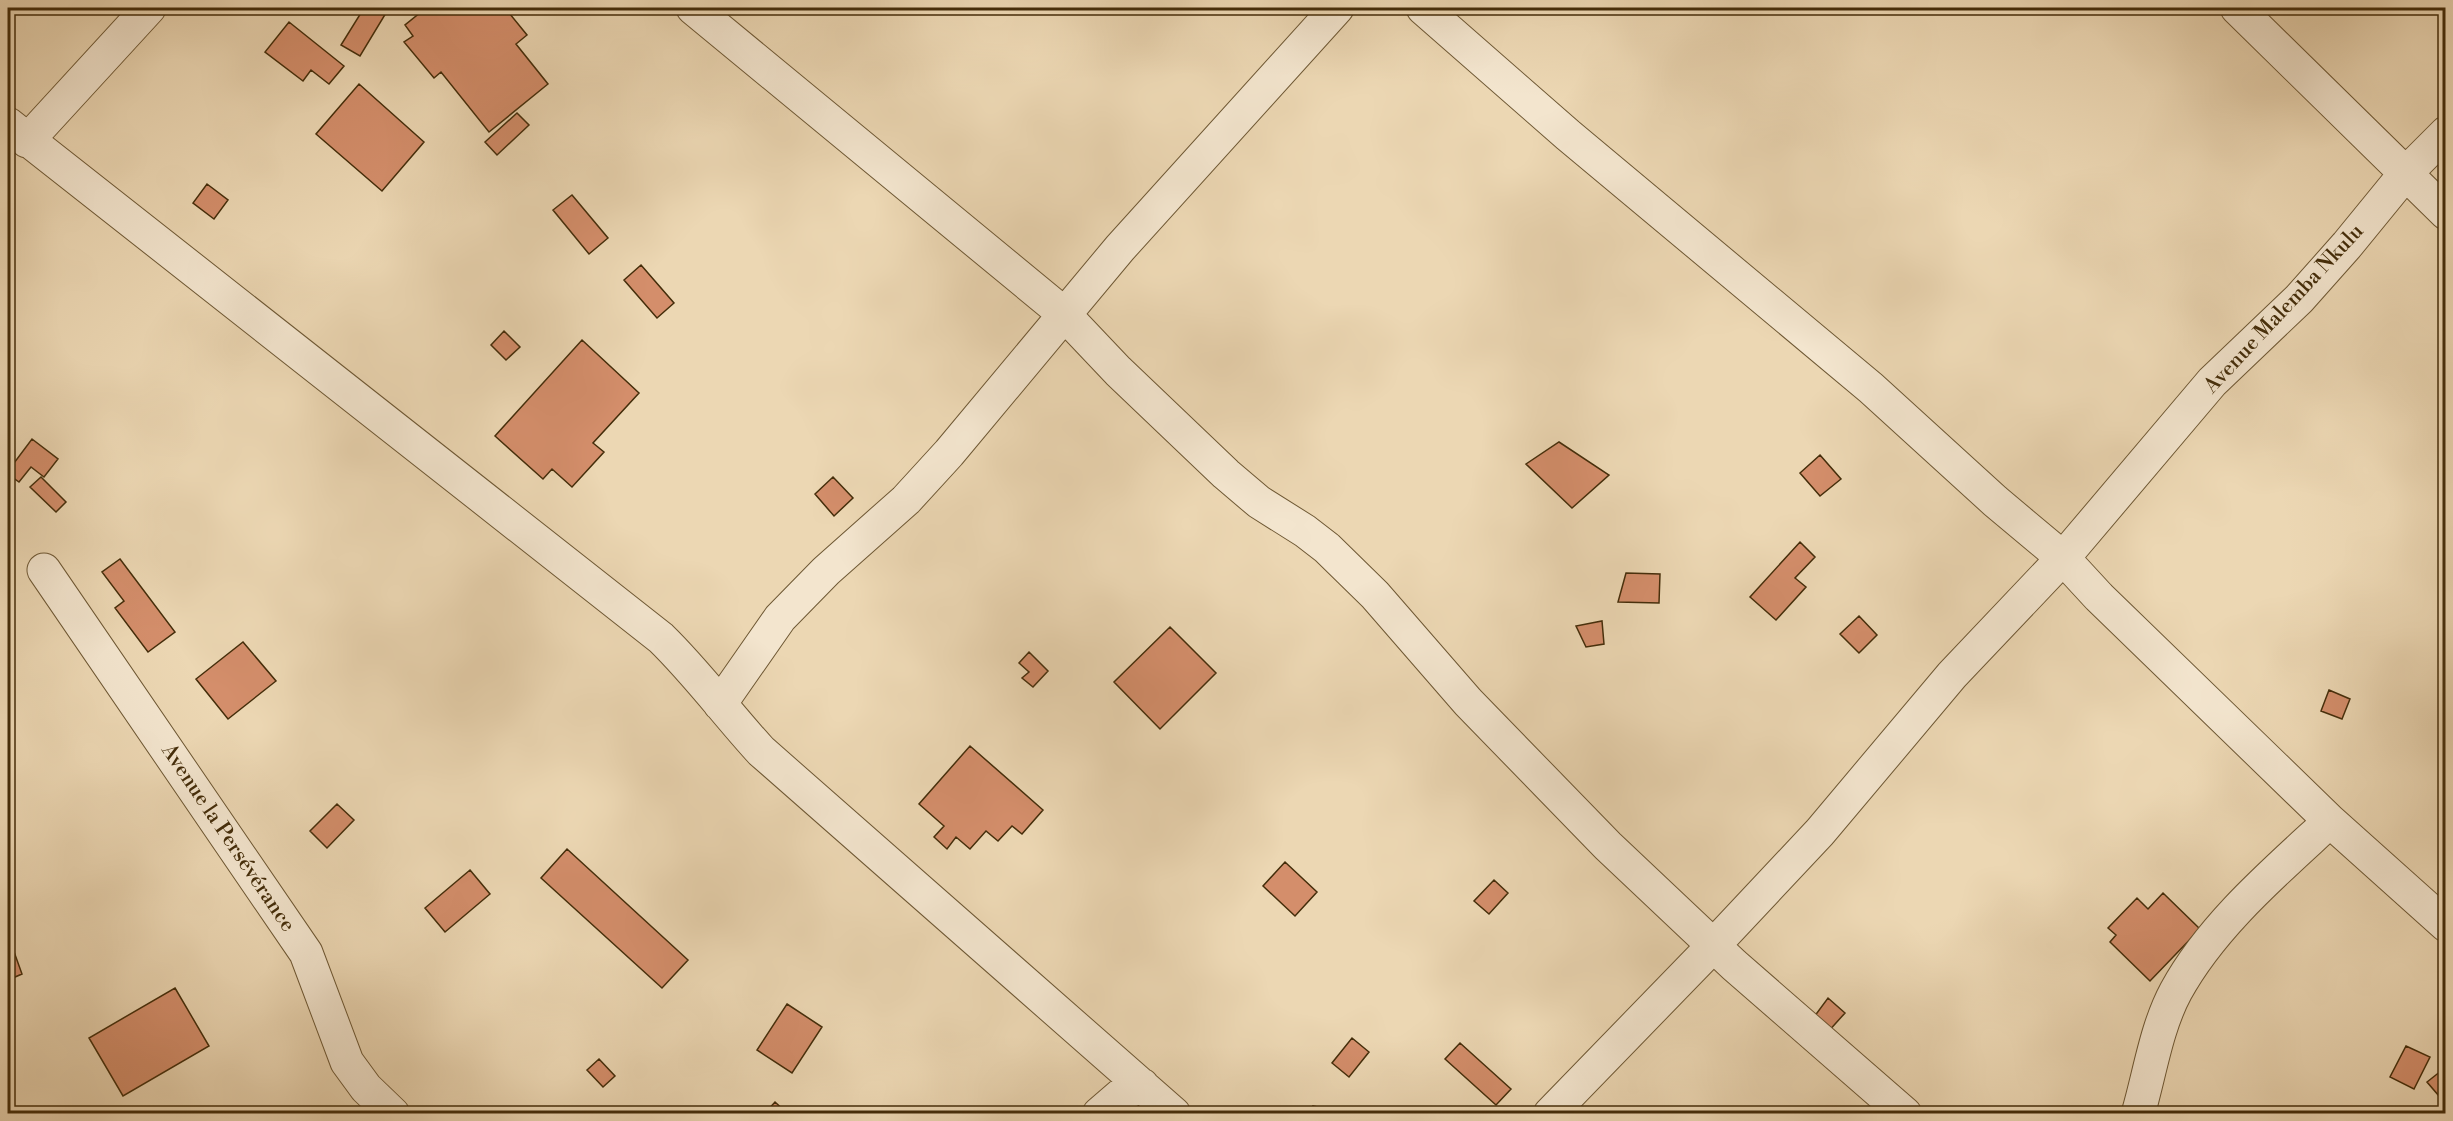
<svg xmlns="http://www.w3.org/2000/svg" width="2453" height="1121" font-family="'Libre Bodoni',serif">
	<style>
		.building { fill: #d48e6b; stroke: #442d0a; stroke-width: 1.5 }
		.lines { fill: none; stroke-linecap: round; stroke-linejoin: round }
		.minor-casing { stroke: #6e5834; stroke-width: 35 }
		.minor { stroke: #f3e5ce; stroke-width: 33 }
		.labels { text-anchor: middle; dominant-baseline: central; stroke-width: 4.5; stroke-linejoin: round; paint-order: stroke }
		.street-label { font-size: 21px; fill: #442d0a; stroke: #f3e5ce }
	</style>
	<rect width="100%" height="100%" fill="#ecd7b3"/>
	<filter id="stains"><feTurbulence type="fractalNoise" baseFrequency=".00333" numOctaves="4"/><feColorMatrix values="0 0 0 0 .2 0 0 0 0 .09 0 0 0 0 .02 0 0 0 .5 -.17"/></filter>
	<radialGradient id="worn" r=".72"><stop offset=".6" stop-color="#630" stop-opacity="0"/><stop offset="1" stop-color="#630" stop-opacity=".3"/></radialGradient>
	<path class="building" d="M364,8H389L360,56L341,45Z
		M426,8H443L446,11L450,8H505L527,35L516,44L548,84L489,132L441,72L434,78L404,42L413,36L405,25Z
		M289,22L344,66L329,84L311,70L303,81L265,52Z
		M359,84L424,142L382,191L316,134Z
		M517,113L529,125L497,155L485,142Z
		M207,184L228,200L214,219L193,203Z
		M572,195L608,238L589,254L553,210Z
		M641,265L674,303L657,318L624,280Z
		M504,331L520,347L506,360L491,345Z
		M582,340L639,393L593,443L604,452L572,487L552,469L543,479L495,436Z
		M32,439L58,459L44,477L31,467L19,482L8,474V471Z
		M1559,442L1609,475L1572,508L1526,464Z
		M1820,455L1841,479L1820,496L1800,473Z
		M41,477L66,502L56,512L30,487Z
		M833,477L853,498L834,516L815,494Z
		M1800,542L1815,557L1795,578L1806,587L1776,620L1750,597Z
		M120,559L175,632L148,652L115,608L124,601L102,572Z
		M1626,573L1660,574L1659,603L1618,602Z
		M1859,616L1877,635L1859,653L1840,634Z
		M1602,621L1604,644L1586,647L1576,626Z
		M1170,627L1216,673L1160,729L1114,682Z
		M243,642L276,681L228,719L196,679Z
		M1029,652L1048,671L1033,687L1022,678L1029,672L1019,663Z
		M2329,690L2350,699L2342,719L2321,711Z
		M970,746L1043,810L1022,834L1012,826L998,841L986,831L970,849L956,837L947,849L934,837L944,826L919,804Z
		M337,804L354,820L327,848L310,831Z
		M567,849L688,960L662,988L541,878Z
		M1285,862L1317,892L1295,916L1263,886Z
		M470,870L490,894L445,932L425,908Z
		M1494,880L1508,893L1489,914L1474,901Z
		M2163,893L2200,929L2150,981L2110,942L2116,935L2108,928L2137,898L2148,909Z
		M8,935L22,974L8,980Z
		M175,988L209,1046L123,1096L89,1038Z
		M1828,998L1845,1013L1826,1034L1814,1017Z
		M787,1004L822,1027L792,1073L757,1050Z
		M1352,1038L1369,1052L1349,1077L1332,1063Z
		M1460,1043L1511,1089L1496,1105L1445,1059Z
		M2406,1046L2430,1057L2414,1089L2390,1077Z
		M599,1059L615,1076L603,1087L587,1070Z
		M2446,1067V1103H2445L2427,1082Z
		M775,1102L788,1114H764Z
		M1313,1106L1328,1109L1327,1114H1312Z"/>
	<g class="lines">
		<g class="minor-casing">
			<path id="minor" d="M693,8L1063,313L1118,371L1226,474L1259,502L1305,531L1327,548L1375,595L1468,702L1608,846L1734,965L1905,1114
				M1423,8L1568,135L1871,388L1995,501L2063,558L1952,675L1820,832L1713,946L1550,1114
				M2237,8L2446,213
				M8,124L661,638C697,673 727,714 761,751L1174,1114
				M27,141L149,8
				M44,570L306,953L347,1062L366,1088L393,1114
				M720,704L780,618L826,571L906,500L949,453L1120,248L1337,8
				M2330,821L2446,925
				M1099,1114L1121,1095L1142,1085
				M2138,1114C2150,1073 2156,1028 2176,991C2212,925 2276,871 2330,821L2099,597L2063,558L2212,382L2299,299L2347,245L2405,174L2446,133"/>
		</g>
		<use href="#minor" class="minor"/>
	</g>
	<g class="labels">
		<g class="street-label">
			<text transform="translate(2284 309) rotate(-47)">Avenue Malemba Nkulu</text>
			<text transform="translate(228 838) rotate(56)">Avenue la Persévérance</text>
		</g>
	</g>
	<rect width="2453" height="1121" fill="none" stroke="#ecd7b3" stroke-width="30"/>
	<rect x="9" y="9" width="2435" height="1103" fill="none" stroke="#442d0a" stroke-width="3"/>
	<rect x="15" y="15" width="2423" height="1091" fill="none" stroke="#442d0a" stroke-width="1.5"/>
	<rect width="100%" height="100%" filter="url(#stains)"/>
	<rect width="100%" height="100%" fill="url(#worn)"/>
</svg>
